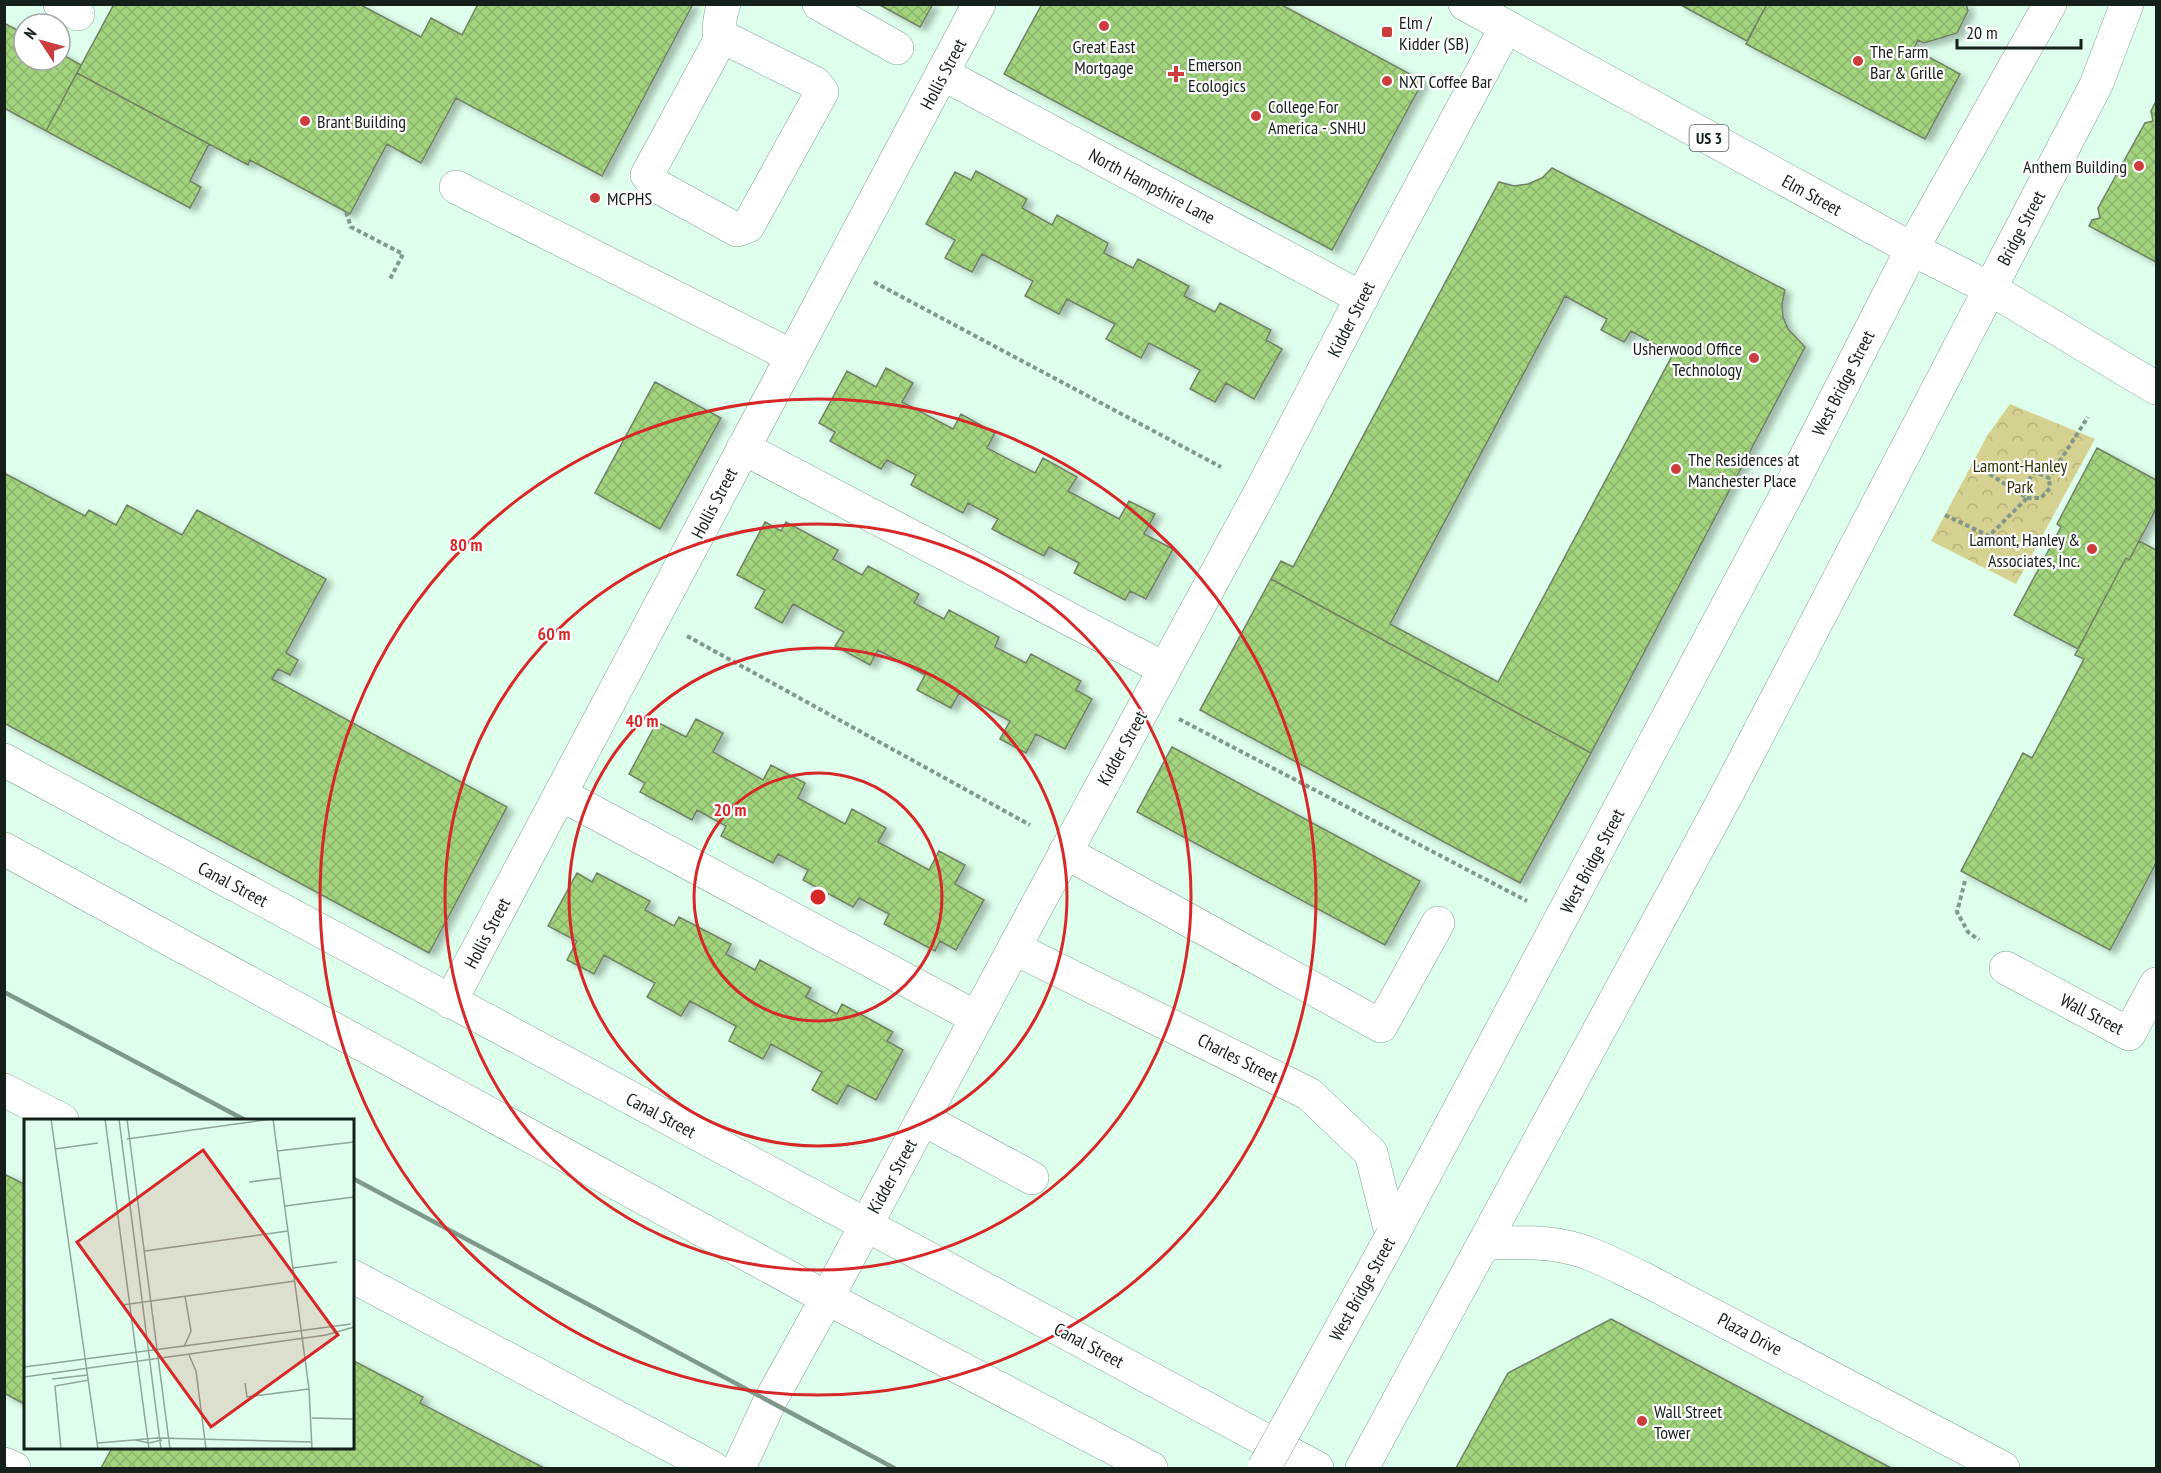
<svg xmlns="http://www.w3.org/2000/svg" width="2161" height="1473" font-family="'PT Sans Narrow',sans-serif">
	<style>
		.park { fill: url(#park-crowns) }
		.building { fill: url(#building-cross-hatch); stroke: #718166; stroke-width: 1.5; fill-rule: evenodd; filter: url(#shadow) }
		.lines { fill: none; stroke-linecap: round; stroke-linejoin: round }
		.minor-casing { stroke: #82a18f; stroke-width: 34 }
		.major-casing { stroke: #82a18f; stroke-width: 34 }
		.path { stroke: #81988a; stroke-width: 4; stroke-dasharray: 4.5 3; stroke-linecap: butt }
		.minor { stroke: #fff; stroke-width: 33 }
		.major { stroke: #fff; stroke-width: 33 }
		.rail { stroke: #80988a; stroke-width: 4.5 }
		.major-bridge-casing { stroke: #82a18f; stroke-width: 34; stroke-linecap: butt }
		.major-bridge { stroke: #fff; stroke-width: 33 }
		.ring { fill: none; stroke: #d62828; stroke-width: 3 }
		.poi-dot { fill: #cb3d3c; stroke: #fff; stroke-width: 2 }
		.labels { text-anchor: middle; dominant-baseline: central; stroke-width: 4.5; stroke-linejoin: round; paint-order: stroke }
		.shield { fill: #fff; stroke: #5a635e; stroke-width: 1.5 }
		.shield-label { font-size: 16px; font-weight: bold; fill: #142019 }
		.poi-label { font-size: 18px; fill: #142019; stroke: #fff; text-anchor: start }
		.street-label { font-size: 18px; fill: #142019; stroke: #fff }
		.park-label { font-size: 18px; fill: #343104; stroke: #fff }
		.inset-road { fill: none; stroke: #8da697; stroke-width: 1.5 }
		.view { fill: #d62828; fill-opacity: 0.15; stroke: #d62828; stroke-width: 3 }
		.inset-edge { fill: none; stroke: #142019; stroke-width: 3 }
		.centre { fill: #d62828; stroke: #fff; stroke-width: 3 }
		.ring-label { font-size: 18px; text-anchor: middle; font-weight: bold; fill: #d62828; stroke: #fff; stroke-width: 4.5; stroke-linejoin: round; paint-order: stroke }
	</style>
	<defs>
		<pattern id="park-crowns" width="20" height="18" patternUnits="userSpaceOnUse" patternTransform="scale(1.5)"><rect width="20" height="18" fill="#d5d291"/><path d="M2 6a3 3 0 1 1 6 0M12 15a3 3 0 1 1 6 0" fill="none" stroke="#b6b47c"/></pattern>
		<pattern id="building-cross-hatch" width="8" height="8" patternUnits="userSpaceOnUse" patternTransform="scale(1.5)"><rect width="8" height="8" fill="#a2d37d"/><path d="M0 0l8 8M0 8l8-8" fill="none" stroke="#8bb56b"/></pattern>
		<filter id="shadow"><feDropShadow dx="6" dy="4" stdDeviation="3" flood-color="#0004"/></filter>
	</defs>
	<rect width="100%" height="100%" fill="#ddffeb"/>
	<path class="park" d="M2010,404L2095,439L2016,584L1931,541L1987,436Z"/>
	<path class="building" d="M114,4H359L421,37L431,18L462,35L478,4H693L602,176L456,98L421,163L387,144L350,214L250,160L248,165L77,73Z
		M878,4H933L920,27Z
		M1042,4H1280L1423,81L1332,250L1004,74Z
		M1679,4H1767L1747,41Z
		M1767,4H1966L1968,11L1957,33L1924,43L1918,40L1914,49L1960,74L1925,139L1746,44Z
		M4,23L24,34V60H60V53L81,65L46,131L4,108Z
		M77,73L209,144L190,181L201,187L190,208L46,131Z
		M2156,101V262L2089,226L2092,220L2100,218L2098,208L2145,123L2153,121L2151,111Z
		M1552,168L1785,290L1782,304L1783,317L1788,329L1805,347L1591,753L1271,579L1281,561L1293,567L1499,182L1514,186L1528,184L1542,178ZM1565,296L1607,319L1601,330L1624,342L1631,331L1673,354L1498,682L1390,624Z
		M976,171L1027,199L1022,208L1052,225L1057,215L1108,243L1104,253L1133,268L1138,259L1189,286L1184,296L1215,312L1220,303L1271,330L1266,340L1282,349L1254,399L1226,383L1215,402L1190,389L1200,370L1149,343L1141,358L1106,339L1115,324L1067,299L1059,314L1025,296L1033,281L982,254L972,272L945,258L955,240L926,224L955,172L971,180Z
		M886,368L913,383L902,402L953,429L961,414L995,433L987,448L1035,473L1043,458L1077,477L1068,491L1119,519L1129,501L1155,514L1144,534L1173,549L1146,599L1130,591L1125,600L1074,573L1079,563L1049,547L1044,556L992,529L998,519L968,503L963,513L911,485L916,475L887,460L881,469L830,441L835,432L819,423L847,371L876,387Z
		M655,382L721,418L660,529L595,493Z
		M2097,448L2156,480V509L2129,560L2126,558L2078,649L2014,615L2061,527L2057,524Z
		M4,473L85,516L89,510L116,525L127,505L182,535L197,510L326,579L286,653L298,660L290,675L278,669L272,679L507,807L429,953L4,723Z
		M765,522L781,531L786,522L838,550L833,559L862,575L868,566L919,594L914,603L944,619L949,610L999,637L995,647L1026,663L1031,654L1081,681L1076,690L1092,699L1065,749L1036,734L1026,753L1000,739L1010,721L959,693L951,708L917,690L925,675L878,650L870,665L835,646L844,632L793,604L782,623L755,608L765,590L737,575Z
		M2139,541L2156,550V863L2110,950L1961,871L2023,753L2032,758L2084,659L2075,655L2126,558L2129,560Z
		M1271,579L1591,753L1520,883L1200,710Z
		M696,719L723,733L713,752L763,780L771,765L805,783L798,798L845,824L852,809L886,828L878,842L929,870L939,851L965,865L955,884L984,900L956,950L940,941L935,951L884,924L889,914L859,898L853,907L803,880L808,870L778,854L773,863L721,836L726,826L697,810L692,820L640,792L645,783L629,774L657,722L686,737Z
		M1172,747L1420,881L1385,945L1137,812Z
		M577,873L592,882L597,873L650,901L645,910L674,926L679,917L731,944L726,954L755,970L760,960L811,988L806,997L837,1014L842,1004L893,1032L887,1041L903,1050L876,1100L848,1085L837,1104L812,1090L822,1072L771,1044L763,1059L729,1041L736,1026L690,1001L681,1016L647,997L655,983L604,955L594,974L567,960L577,941L548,926Z
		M4,1174L26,1185V1405L4,1393Z
		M1611,1319L1891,1468H1456L1508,1373Z
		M352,1360L423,1397L420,1403L544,1468H101L111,1450L106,1448H352Z"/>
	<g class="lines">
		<g class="minor-casing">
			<path id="minor" d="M60,4L78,14
				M819,4L897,48
				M719,35L815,83L822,92L748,226L737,230L655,185L647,175L719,42C719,28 719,17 724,4
				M943,74L1362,298
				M456,187L792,356
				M743,448L1165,669
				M4,760L1317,1468
				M560,794L977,1018
				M4,849L827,1298L1151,1468
				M1065,852L1381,1026L1438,923
				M1014,948L1309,1094L1371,1153L1392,1236
				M2006,968L2129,1034L2156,984
				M450,1002L979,4
				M4,1090L62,1120
				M923,1119L1032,1178
				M1484,1243C1510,1243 1537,1241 1562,1246C1591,1251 1618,1267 1644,1279L2003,1468
				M352,1276L713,1468
				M4,1464L14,1468
				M739,1468L770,1401L827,1298L1014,948L1262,489L1365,291L1506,27"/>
		</g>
		<g class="major-casing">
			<path id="major" d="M1465,4L1912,249L1989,288L2156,388
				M1392,1236L1790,488L1912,249L2050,4
				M1362,1468L1727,794L2096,85L2127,4"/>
		</g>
		<path class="path" d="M346,212L351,227L403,254L389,281
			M874,282L1221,467
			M2019,492L2035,472L2049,478L2088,417
			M2027,498H2041L2050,488L2049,478
			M1945,515L1989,536L2027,498L1972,463
			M687,636L1030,825
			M1179,719L1527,901
			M1965,881L1957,912L1968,932L1979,940"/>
		<use href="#minor" class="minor"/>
		<use href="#major" class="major"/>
		<path class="rail" d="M4,992L245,1120
			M352,1178L894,1468"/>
		<g class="major-bridge-casing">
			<path id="major-bridge" d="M1264,1468L1392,1236"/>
		</g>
		<use href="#major-bridge" class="major-bridge"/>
	</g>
	<g class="ring">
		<circle cx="818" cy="897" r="124"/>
		<circle cx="818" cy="897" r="249"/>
		<circle cx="818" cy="897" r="373"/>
		<circle cx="818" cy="897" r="498"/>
	</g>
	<g class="poi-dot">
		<circle cx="1104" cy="26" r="6"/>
		<rect x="1381" y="26" width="12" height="12" rx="3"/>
		<circle cx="1858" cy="61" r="6"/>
		<path d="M1173 65h6v6h6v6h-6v6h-6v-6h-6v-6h6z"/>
		<circle cx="1387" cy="81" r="6"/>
		<circle cx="1256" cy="116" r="6"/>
		<circle cx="305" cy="121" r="6"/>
		<circle cx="2139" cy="166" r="6"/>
		<circle cx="595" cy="198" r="6"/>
		<circle cx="1754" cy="358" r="6"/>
		<circle cx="1676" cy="469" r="6"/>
		<circle cx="2092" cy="549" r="6"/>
		<circle cx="1642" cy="1421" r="6"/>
	</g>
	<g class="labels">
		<rect class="shield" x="1689.5" y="125" width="39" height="26" rx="4.5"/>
		<g class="shield-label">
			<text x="1709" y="138">US 3</text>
		</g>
		<g class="poi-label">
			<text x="1399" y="22">Elm /<tspan x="1399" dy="21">Kidder (SB)</tspan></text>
			<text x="1104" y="46" text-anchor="middle">Great East<tspan x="1104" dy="21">Mortgage</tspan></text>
			<text x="1870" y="51">The Farm<tspan x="1870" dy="21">Bar &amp; Grille</tspan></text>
			<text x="1188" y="64">Emerson<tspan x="1188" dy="21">Ecologics</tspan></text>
			<text x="1399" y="81">NXT Coffee Bar</text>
			<text x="1268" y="106">College For<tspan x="1268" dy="21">America - SNHU</tspan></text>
			<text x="317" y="121">Brant Building</text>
			<text x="2127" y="166" text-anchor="end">Anthem Building</text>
			<text x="607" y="198">MCPHS</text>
			<text x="1742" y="348" text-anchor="end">Usherwood Office<tspan x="1742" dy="21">Technology</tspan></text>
			<text x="1688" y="459">The Residences at<tspan x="1688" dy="21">Manchester Place</tspan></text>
			<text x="2080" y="539" text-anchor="end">Lamont, Hanley &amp;<tspan x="2080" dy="21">Associates, Inc.</tspan></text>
			<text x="1654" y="1411">Wall Street<tspan x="1654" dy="21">Tower</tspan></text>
		</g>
		<g class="street-label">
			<text transform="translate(943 74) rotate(-62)">Hollis Street</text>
			<text transform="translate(1152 186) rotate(28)">North Hampshire Lane</text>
			<text transform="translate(1812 195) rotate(29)">Elm Street</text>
			<text transform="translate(2021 228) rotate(-62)">Bridge Street</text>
			<text transform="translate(1351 319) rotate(-63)">Kidder Street</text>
			<text transform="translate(1843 383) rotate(-63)">West Bridge Street</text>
			<text transform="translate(714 503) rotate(-62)">Hollis Street</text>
			<text transform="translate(1122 748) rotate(-61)">Kidder Street</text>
			<text transform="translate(1592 861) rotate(-62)">West Bridge Street</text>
			<text transform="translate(233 884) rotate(28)">Canal Street</text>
			<text transform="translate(487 933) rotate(-62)">Hollis Street</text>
			<text transform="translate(2092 1014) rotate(27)">Wall Street</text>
			<text transform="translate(1238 1058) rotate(27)">Charles Street</text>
			<text transform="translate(661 1115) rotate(28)">Canal Street</text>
			<text transform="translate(892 1176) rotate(-61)">Kidder Street</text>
			<text transform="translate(1362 1289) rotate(-61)">West Bridge Street</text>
			<text transform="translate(1750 1334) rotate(28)">Plaza Drive</text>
			<text transform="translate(1089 1345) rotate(28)">Canal Street</text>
		</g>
		<g class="park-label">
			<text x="2020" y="465">Lamont-Hanley<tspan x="2020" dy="21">Park</tspan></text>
		</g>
	</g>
	<g transform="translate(24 1119)">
		<rect width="330" height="330" fill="#ddffeb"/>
		<path class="inset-road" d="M27,0L74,330M81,0L125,330M95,0L137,330M103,0L146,330M249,0L285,270L288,330M103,20L248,0M31,30L74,24M253,32L330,23M225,63L257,59M261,87L330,78M121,132L264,112M269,149L313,143M98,186L271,162M160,228L167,212L161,177M165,236L172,252L182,330M0,248L327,205M0,258L302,216L330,208M28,260L64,256M221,264L223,278L285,270M288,299L330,300M111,321L125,324L138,321M74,324L133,319L288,323M37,330L31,267L65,261"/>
		<path class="view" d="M179,31L314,216L187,308L53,123Z"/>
		<rect width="330" height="330" class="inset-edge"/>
	</g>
	<circle cx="818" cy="897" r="9" class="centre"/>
	<g class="ring-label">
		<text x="466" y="551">80 m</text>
		<text x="554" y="640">60 m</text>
		<text x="642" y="727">40 m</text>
		<text x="730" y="816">20 m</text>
	</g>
	<rect width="2161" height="1473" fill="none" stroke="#142019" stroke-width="12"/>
	<g transform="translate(42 42) rotate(306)"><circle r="28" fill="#ffffff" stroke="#a1a6a3" stroke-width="1.5"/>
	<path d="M0-4.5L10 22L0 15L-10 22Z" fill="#cb3d3c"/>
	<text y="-9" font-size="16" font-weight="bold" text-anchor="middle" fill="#142019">N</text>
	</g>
	<path d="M1957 39v9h124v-9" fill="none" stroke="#142019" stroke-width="3"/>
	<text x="1966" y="39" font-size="18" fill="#142019" stroke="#ffffff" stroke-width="4.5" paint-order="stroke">20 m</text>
</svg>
